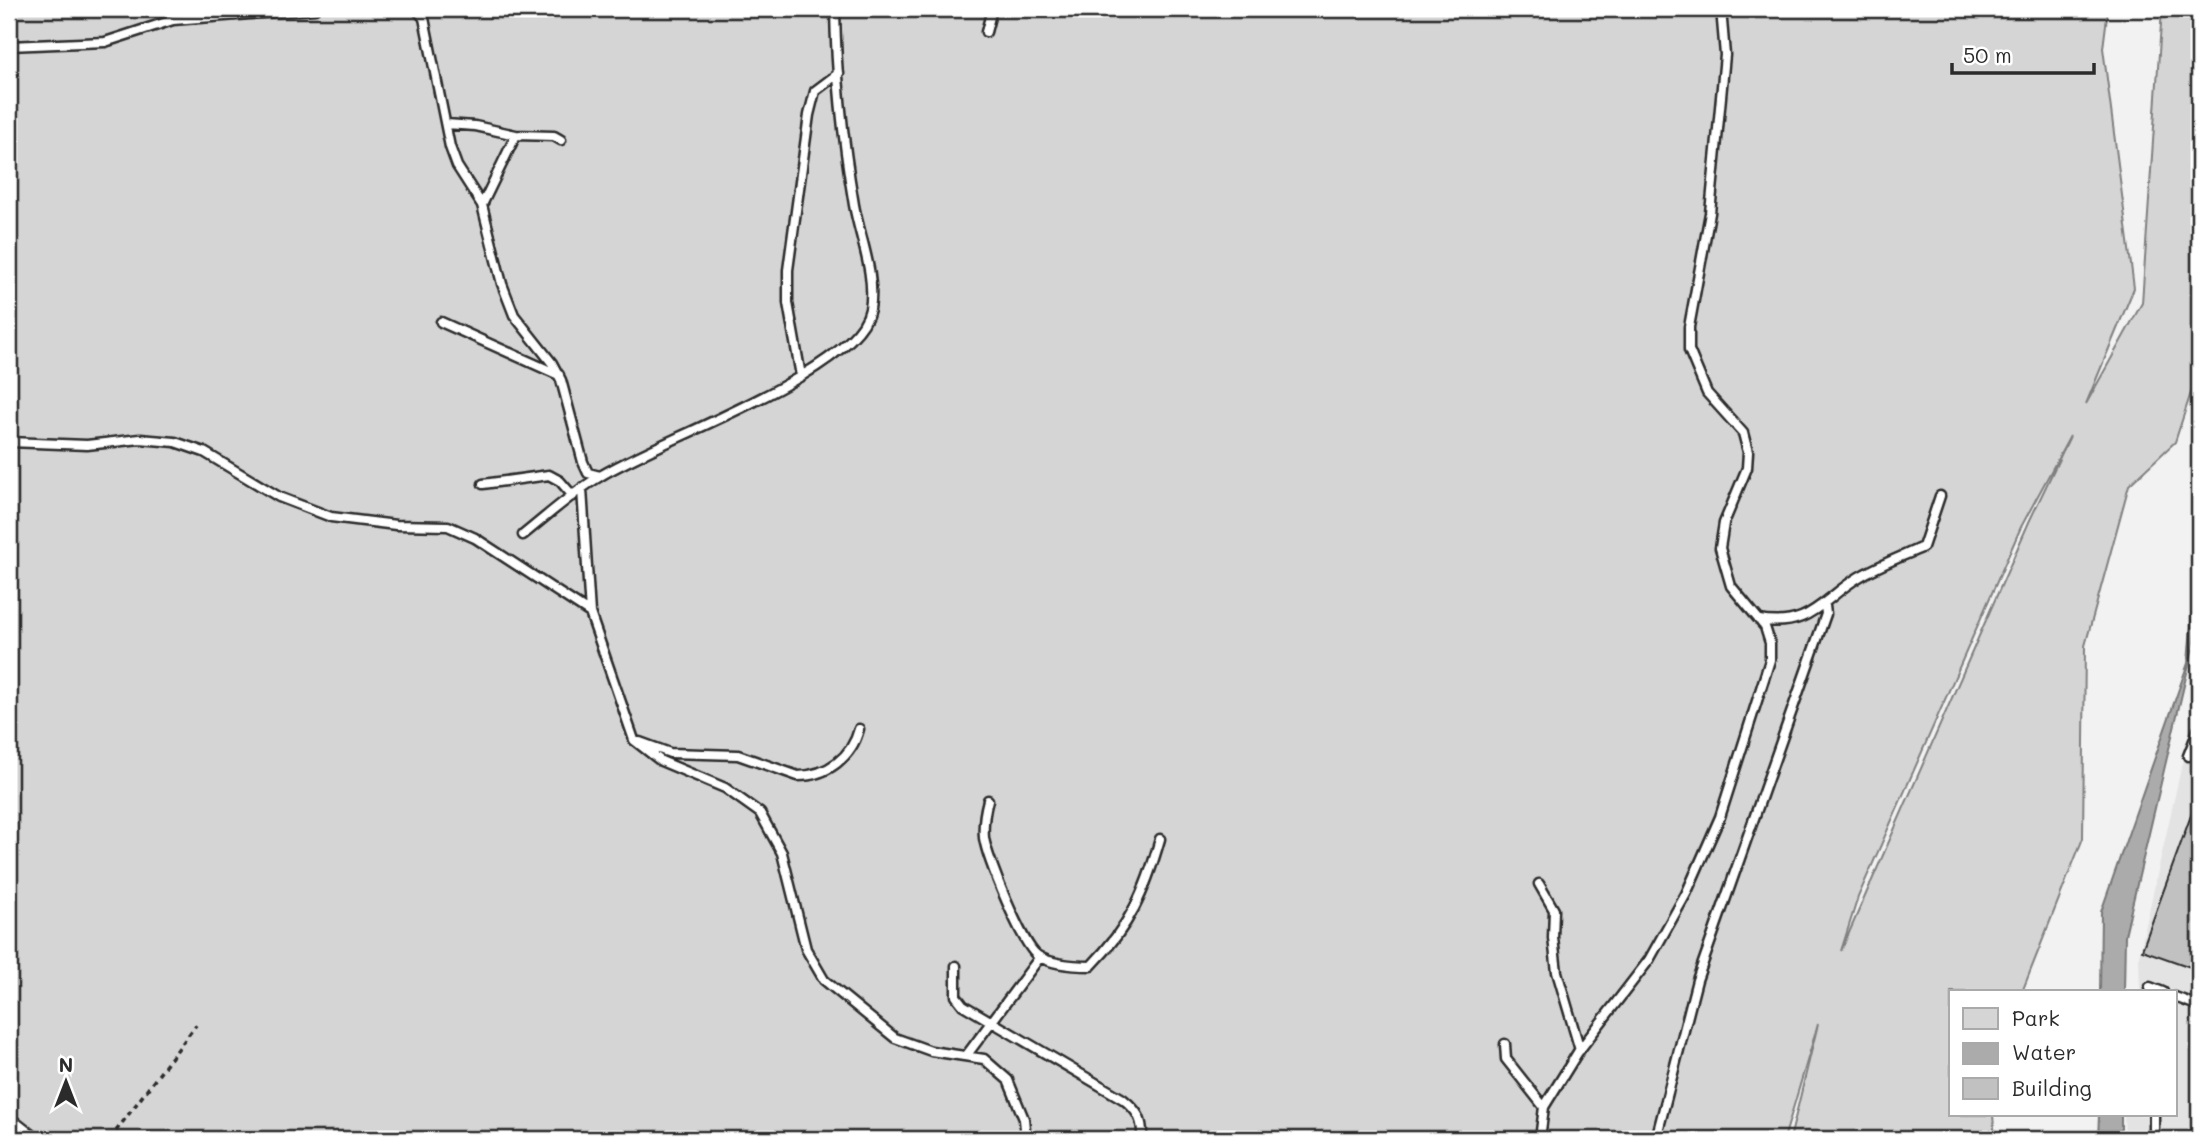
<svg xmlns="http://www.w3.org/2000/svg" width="2208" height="1148" font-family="Mali,sans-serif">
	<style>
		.built { fill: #e3e3e3 }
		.green { fill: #d5d5d5; stroke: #808080; stroke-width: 2; fill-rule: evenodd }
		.water { fill: #ababab; stroke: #787878; stroke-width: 2 }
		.building { fill: #c1c1c1; stroke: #2b2b2b; stroke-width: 2 }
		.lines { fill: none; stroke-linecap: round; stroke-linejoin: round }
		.lane-casing { stroke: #2b2b2b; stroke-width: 13 }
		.path { stroke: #2b2b2b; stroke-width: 3.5; stroke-dasharray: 5 5; stroke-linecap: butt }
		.lane { stroke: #fff; stroke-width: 8 }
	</style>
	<rect width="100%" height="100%" fill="#f2f2f2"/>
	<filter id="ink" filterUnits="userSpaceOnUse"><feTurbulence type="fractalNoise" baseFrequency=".0143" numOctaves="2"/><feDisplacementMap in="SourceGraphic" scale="14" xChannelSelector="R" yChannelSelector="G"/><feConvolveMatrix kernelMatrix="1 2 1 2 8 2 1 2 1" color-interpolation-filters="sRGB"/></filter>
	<g filter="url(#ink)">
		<path class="built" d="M2199,688V1139H2125L2124,1115H2175V992H2140L2139,956Z"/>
		<path class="green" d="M9,9H2108L2103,48L2134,288L2086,404L2142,303L2162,9H2199V368L2175,442L2129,485L2085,646L2083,838L2022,992H1951V1115H1993L1995,1139H1790L1818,1024L1784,1139H9ZM2070,436L2029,522L1841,951L1858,897L2021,527Z"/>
		<path class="water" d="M2199,528V622L2125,935L2124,992H2100L2101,912L2188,663Z
			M2099,1115H2121V1139H2098Z"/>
		<path class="building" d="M2197,799H2199V970L2142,950Z"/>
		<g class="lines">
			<g class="lane-casing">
				<path id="lane" d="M416,9L424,18L450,147L457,166L482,205L502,284L514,315L552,363L561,380L583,462L588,473L600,476
					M986,32L992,9
					M9,46L105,42L173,20L315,9
					M446,124L475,126L516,135L554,136L561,140
					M482,205L516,135
					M441,322L559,375
					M801,376L788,303V270L809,115L815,91L839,73
					M9,442L87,445L140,439L175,442L204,452L279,497L331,517L396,525L448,526L475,538L590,613
					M483,484L549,475L560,481L573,496
					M582,489L590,613L634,740L661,761L725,788L760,813L782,853L806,949L824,980L895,1038L931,1051L984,1059L1008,1080L1024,1119L1026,1139
					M523,535C548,515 572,493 599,477C655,441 858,372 870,309C876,275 860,238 854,205C843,141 836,73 835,9
					M1759,620C1810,629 1821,600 1859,577C1879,565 1901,557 1923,547L1940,496
					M640,742L670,753L738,755L798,776C827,776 852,757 859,729
					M2188,756L2199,728
					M988,800C985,811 983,826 984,838C987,858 1023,947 1038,956C1053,965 1074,966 1091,966C1130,926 1145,892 1160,839
					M1539,884L1554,910L1553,938L1557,972L1580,1050
					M956,966V996L963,1005L1123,1099C1138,1111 1143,1120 1142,1139
					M2151,992L2150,987L2163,992
					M2175,997L2199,1006
					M1505,1044L1506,1059L1544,1107
					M966,1056L1040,957
					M2154,1115V1139
					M9,1117L37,1139
					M1540,1139L1544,1107L1578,1052L1649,960L1686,894L1720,817L1770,660V643L1765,627L1731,586L1720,548L1724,523L1747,468L1748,452L1743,433L1707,393L1689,350V327L1710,213L1725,55L1721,9
					M1656,1139L1697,980L1826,614L1825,606"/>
			</g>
			<path class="path" d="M110,1139L196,1025"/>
			<use href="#lane" class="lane"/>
		</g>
	</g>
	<rect width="2208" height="1148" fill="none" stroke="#fff" stroke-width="35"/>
	<rect x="18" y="18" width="2173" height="1113" fill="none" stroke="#2b2b2b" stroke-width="2.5" filter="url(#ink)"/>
	<rect x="1949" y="990" width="228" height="126" fill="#ffffff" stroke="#aaaaaa" stroke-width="2"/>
	<rect x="1963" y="1008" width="35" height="21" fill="#d5d5d5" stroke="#aaaaaa" stroke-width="2"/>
	<text x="2012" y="1026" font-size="21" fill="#2b2b2b">Park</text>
	<rect x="1963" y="1043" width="35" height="21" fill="#ababab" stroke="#aaaaaa" stroke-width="2"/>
	<text x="2012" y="1060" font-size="21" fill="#2b2b2b">Water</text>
	<rect x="1963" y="1078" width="35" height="21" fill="#c1c1c1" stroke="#aaaaaa" stroke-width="2"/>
	<text x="2012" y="1096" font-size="21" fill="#2b2b2b">Building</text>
	<g transform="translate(66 1082)" stroke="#ffffff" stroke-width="5" paint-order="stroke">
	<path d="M0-5L12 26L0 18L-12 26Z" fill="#2b2b2b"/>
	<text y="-10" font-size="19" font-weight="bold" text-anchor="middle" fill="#2b2b2b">N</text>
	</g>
	<path d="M1952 63v10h142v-10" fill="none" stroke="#2b2b2b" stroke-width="3.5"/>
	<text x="1963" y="63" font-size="21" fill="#2b2b2b" stroke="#ffffff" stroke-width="5" paint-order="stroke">50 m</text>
</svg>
